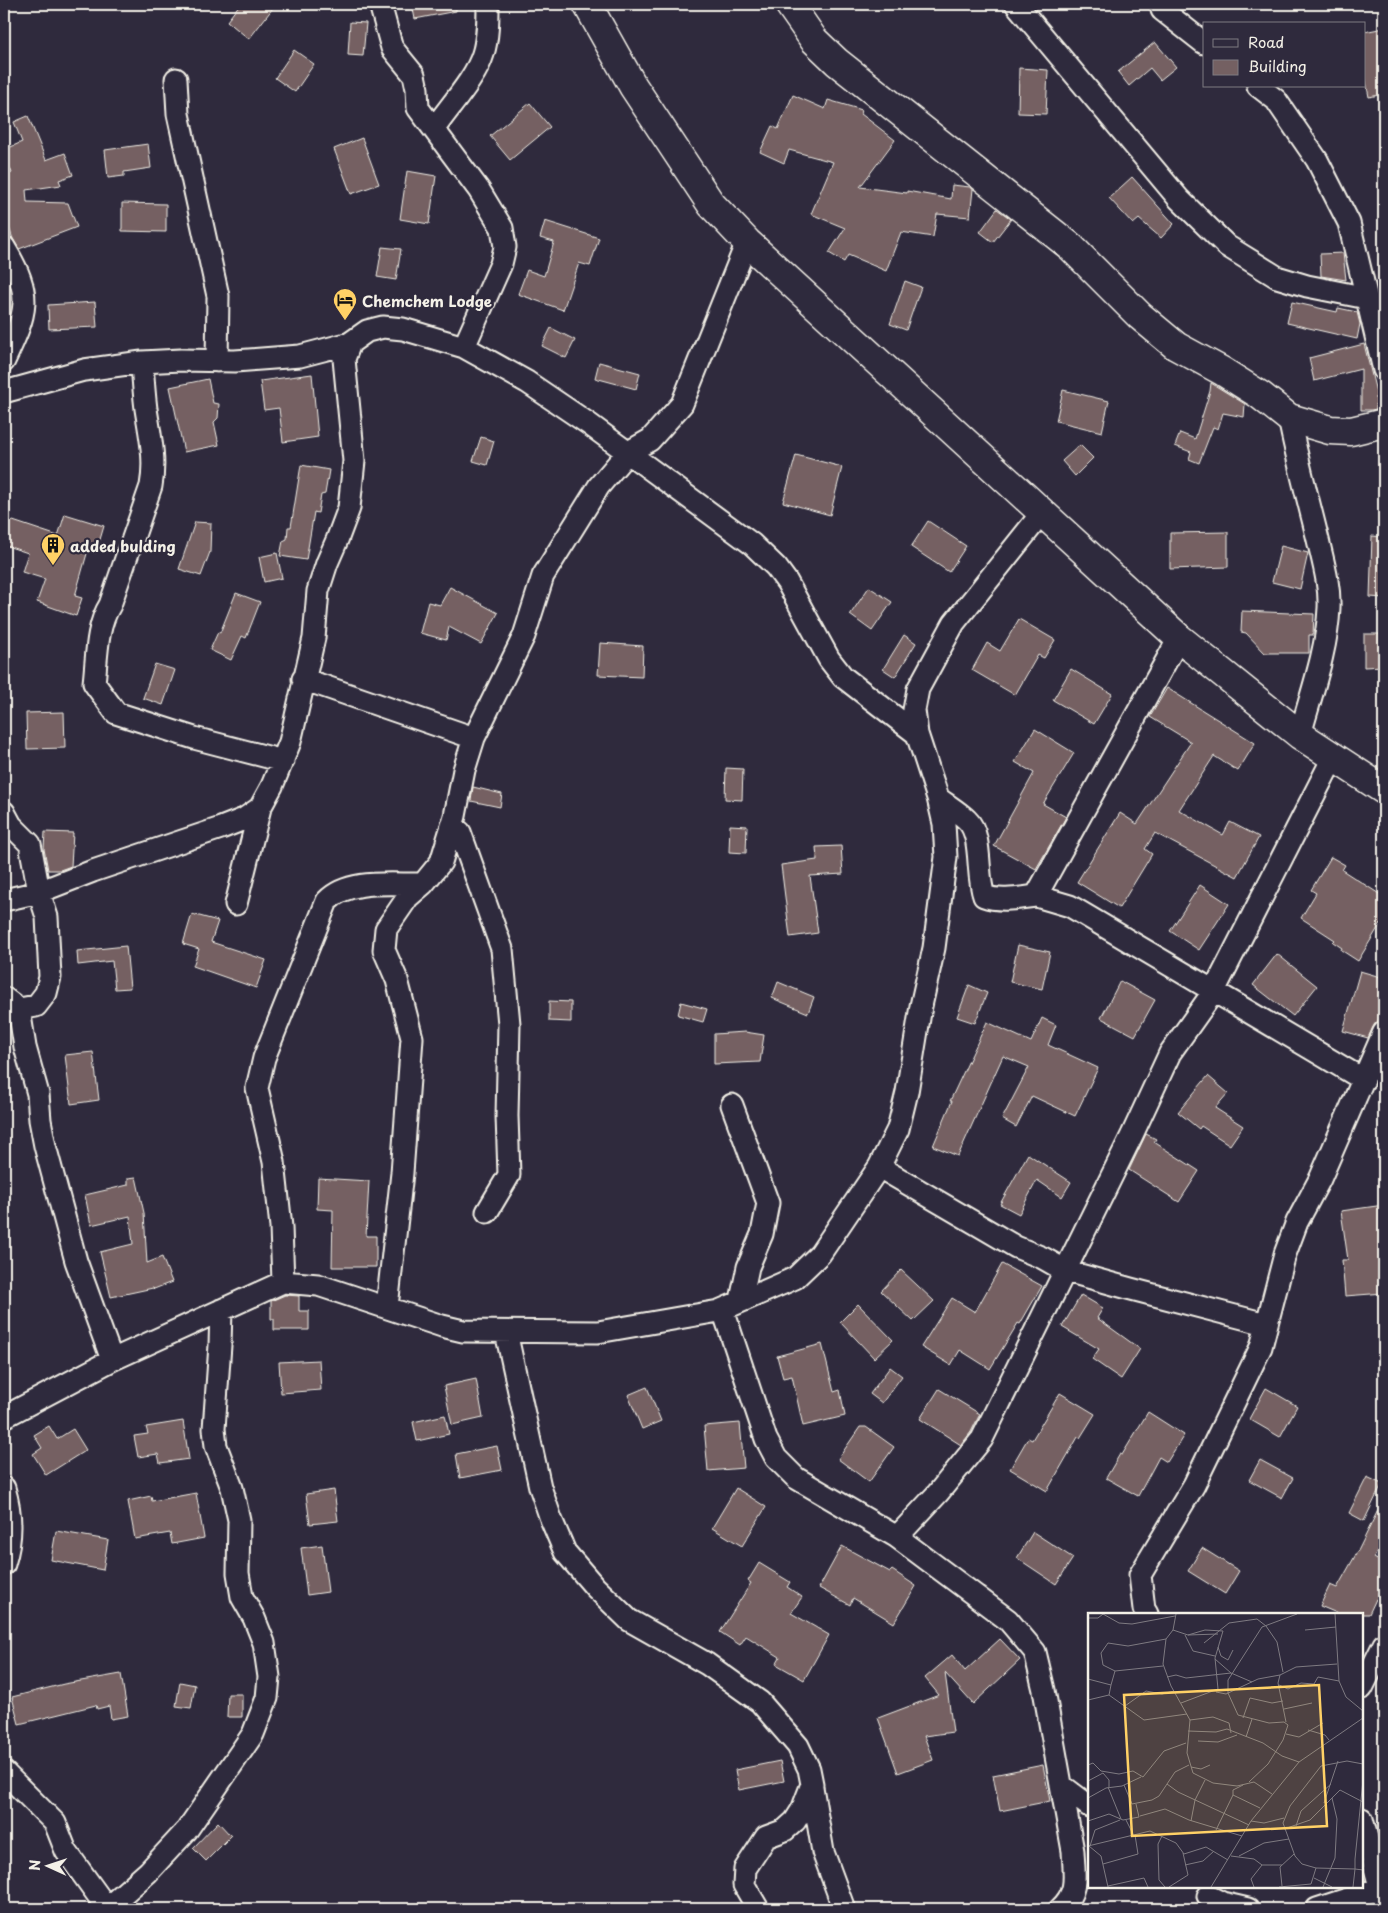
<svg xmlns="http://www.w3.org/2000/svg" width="1388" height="1913" font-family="'Playpen Sans',sans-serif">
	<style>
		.building { fill: #746062; stroke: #f4f1e8 }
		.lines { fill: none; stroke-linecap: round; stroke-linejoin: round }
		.street-casing { stroke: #f4f1e8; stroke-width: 25 }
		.secondary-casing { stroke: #f4f1e8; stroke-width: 31 }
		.street { stroke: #2f2a3d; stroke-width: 21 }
		.secondary { stroke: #2f2a3d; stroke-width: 28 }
		.labels { text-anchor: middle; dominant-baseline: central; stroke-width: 4.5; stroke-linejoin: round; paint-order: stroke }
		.poi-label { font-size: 15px; font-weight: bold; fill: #f4f1e8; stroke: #2f2a3d; text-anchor: start }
		.inset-road { fill: none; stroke: #7e7a81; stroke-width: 1 }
		.view { fill: #ffd166; fill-opacity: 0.15; stroke: #ffd166; stroke-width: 2.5 }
		.inset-edge { fill: none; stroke: #f4f1e8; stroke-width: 2.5 }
	</style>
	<rect width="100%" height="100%" fill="#2f2a3d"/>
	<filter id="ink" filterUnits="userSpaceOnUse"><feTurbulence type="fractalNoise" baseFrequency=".02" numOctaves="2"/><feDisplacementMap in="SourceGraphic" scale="10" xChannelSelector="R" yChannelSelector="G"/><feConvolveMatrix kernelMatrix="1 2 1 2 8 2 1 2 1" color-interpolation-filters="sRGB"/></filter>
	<g filter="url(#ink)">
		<path class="building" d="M240,4H276L249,39L227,21Z
			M412,4H456V11L415,19Z
			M350,22L366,23L363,56L348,55Z
			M1384,28V94L1369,97L1364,71V32Z
			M1155,42L1176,67L1160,80L1150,68L1129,86L1118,72Z
			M294,50L314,64L295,92L275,78Z
			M1019,68L1048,70L1046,114L1018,113Z
			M793,95L825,109L828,100L862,110L861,114L895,140L860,187L907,193V191L951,199L952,185L970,187L973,189L970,217L937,214L933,237L901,232L886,271L848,255L844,262L829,253L845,228L811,214L833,162L789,150L784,163L760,152L772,126L778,129Z
			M530,103L550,127L510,160L490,136Z
			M28,116L46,160L65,153L73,175L59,180L61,185L26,190L27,202L68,203L77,227L19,249L13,239L4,213V176L12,173L4,154V150L22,142L14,122Z
			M362,138L379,184L351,194L334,149Z
			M148,144L151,168L124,172V176L108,178L105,150Z
			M407,171L436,176L429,224L400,219Z
			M1132,177L1174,224L1161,238L1139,219L1133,224L1109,198Z
			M122,203L166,204V232L122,231Z
			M997,209L1011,219L993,242L980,232Z
			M545,221L599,238L590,266L579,263L563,310L518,294L527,270L544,276L554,242L540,238Z
			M382,247L401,249L396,280L377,277Z
			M1343,253L1346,280L1321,276L1320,254Z
			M905,281L921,287L906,330L890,324Z
			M95,302L97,327L49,329L48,305Z
			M1292,302L1337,312L1338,308L1357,312L1360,324L1357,339L1287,323Z
			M551,328L575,340L566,358L542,346Z
			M1364,344L1376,392V409L1371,410H1361V369L1314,381L1309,358Z
			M599,362L640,373L636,389L595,378Z
			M312,374L318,437L283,442L279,408L264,410L260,381Z
			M208,379L213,403L219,404L218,418L214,422L219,445L184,452L170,387Z
			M1211,383L1245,404L1244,417L1223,413L1218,429L1213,427L1199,463L1189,459L1191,452L1175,446L1180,433L1195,439L1210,391Z
			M1063,390L1109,401L1102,432L1056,421Z
			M481,437L494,441L487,465L473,461Z
			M1080,445L1093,458L1075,476L1062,461Z
			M796,455L842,467L830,515L783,502Z
			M301,465L329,470L325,494L321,495L318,513L314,512L306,560L280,556L283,541L287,539L288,527H291Z
			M65,514L104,526L96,553L88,550L75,596L82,598L76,616L37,602L45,579L22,572L28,553L4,545V518L58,536Z
			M928,521L966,546L949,572L911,547Z
			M195,522L211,523L210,552L201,576L179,569Z
			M1228,532V567L1170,569V533Z
			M1372,536L1384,537V598L1370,597Z
			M1281,546L1308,553L1300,589L1272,582Z
			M277,553L282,578L264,582L259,557Z
			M450,587L498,613L481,644L449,627L446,640L420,633L428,602L440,605Z
			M869,587L892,602L872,631L850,615Z
			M236,593L260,602L246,638L242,636L231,660L210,650L218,632L220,633Z
			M1242,611L1314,614L1313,635H1309V653H1265L1246,633L1241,632Z
			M1019,619L1055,640L1044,658L1038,655L1015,695L972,670L987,643L1000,651Z
			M1364,634H1384V666L1364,667Z
			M904,635L916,643L895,677L883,669Z
			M600,643L643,646L642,677L598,675Z
			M155,664L175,670L163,705L143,698Z
			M1071,669L1112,694L1094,724L1053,700Z
			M1167,688L1255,743L1238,771L1214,756L1179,810L1223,835L1230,822L1259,837L1237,877L1155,833L1145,849L1152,854L1119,908L1077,882L1120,813L1137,824L1191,742L1150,717Z
			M64,712L65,748L27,749L26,713Z
			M1035,729L1074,753L1043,804L1066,817L1036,869L994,846L1034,773L1015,762Z
			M726,768L743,769L742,800L725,799Z
			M473,787L502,794L500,807L471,801Z
			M730,825L747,826L746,853L729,852Z
			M45,832L73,833L71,866L60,870H48L44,849Z
			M841,846L843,874L810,876L818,933L790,937L781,865L817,860L816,847Z
			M1331,857L1345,865L1342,870L1384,897V918L1358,961L1341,950L1342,948L1333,942L1335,940L1301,918L1316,893L1311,890Z
			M1200,885L1229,904L1199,950L1170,931Z
			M192,914L218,921L211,942L266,960L256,988L193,966L199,949L183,944Z
			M1018,945L1050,952L1042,989L1010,982Z
			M126,946L130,988L115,989L112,961L78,965L77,951Z
			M1277,954L1317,986L1293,1016L1253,985Z
			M1360,971L1384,978V1000L1378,1021L1373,1027L1368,1038L1343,1031Z
			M1120,981L1155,1000L1135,1036L1101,1018Z
			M778,982L814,997L808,1013L772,998Z
			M969,985L987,993L975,1023L957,1017Z
			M549,1001L571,1002V1022L549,1021Z
			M681,1002L707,1009L703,1022L678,1015Z
			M1042,1018L1056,1025L1048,1045L1098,1068L1075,1116L1032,1096L1016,1127L1002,1119L1029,1067L1003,1056L958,1156L933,1146L952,1101H950L987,1022L1031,1042Z
			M745,1032L764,1035L760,1062L714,1064V1034Z
			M93,1052L99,1100L71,1104L65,1055Z
			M1208,1076L1228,1093L1215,1108L1243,1126L1230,1145L1201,1126L1199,1129L1178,1112Z
			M1146,1134L1156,1139L1154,1142L1199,1171L1179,1202L1129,1170Z
			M1028,1154L1071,1182L1062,1197L1037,1180L1019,1214L1000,1204Z
			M136,1177L144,1213L147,1263L162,1257L172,1282L154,1289L153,1288L111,1297L100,1252L133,1244L130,1216L91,1225L85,1195L128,1185V1178Z
			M318,1178L369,1181L366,1236H376V1267H332L333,1210L317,1209Z
			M1384,1205V1293L1345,1296L1342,1260H1348L1341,1211Z
			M1002,1264L1042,1286L1020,1324L1018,1323L990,1369L960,1350L951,1365L921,1347L952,1298L975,1312Z
			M901,1270L934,1301L913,1321L881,1291Z
			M285,1295L299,1296V1311H309V1330H274V1319H271V1301Z
			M1081,1295L1103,1308L1097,1318L1140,1349L1121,1379L1092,1359L1099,1349L1062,1327Z
			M858,1304L893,1340L874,1358L840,1322Z
			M822,1344L834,1392L840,1390L845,1416L803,1426L792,1376L783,1378L777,1356Z
			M319,1360L321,1390L281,1393L279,1362Z
			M890,1367L902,1376L882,1403L870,1394Z
			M476,1379L483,1418L452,1425L444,1386Z
			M647,1387L661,1421L642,1429L628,1395Z
			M1266,1388L1297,1406L1280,1437L1249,1419Z
			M939,1389L980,1414L971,1432L961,1445L920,1419Z
			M1060,1393L1095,1414L1080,1438L1078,1437L1047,1491L1010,1469L1028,1438L1032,1440Z
			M1148,1412L1184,1435L1167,1462L1159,1457L1138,1496L1106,1478L1120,1454L1122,1455Z
			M445,1415L449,1434L417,1441L413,1422Z
			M183,1421L189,1459L160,1463L158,1454L138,1457L134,1436L148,1434L146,1427Z
			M740,1423L744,1468L708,1471L704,1426Z
			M49,1426L57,1439L73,1429L86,1450L46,1475L33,1454L42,1448L34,1435Z
			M860,1427H866L894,1447L869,1482L838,1459Z
			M497,1446L502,1470L460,1478L456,1454Z
			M1260,1460L1293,1478L1282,1498L1249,1480Z
			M1367,1477L1382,1484L1364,1521L1349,1513Z
			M736,1488L766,1507L742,1546L712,1528Z
			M334,1490L338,1521L310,1524L306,1494Z
			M196,1493L204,1538L172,1544L170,1533L135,1539L128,1501L151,1496L152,1501Z
			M1384,1498V1537L1374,1558L1384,1564V1593L1380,1601L1376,1599L1369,1614H1339L1320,1606L1330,1585L1337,1588L1359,1549Z
			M56,1531L108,1540L103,1570L51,1560Z
			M1033,1532L1073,1558L1056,1584L1017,1558Z
			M322,1545L328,1592L307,1595L301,1548Z
			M842,1546L890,1572L892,1570L916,1586L894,1623L853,1598L850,1605L819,1588Z
			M1202,1548L1239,1571L1225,1594L1188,1571Z
			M759,1563L790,1582L787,1587L802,1597L791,1613L829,1635L804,1680L776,1664L780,1657L746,1636L740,1645L720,1632L751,1583L748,1581Z
			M1000,1639L1020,1660L973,1704L945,1673L953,1732L924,1736L933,1760L898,1773L878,1718L939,1695L925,1678L952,1655L965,1671Z
			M121,1674L128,1716L111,1719L109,1706L97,1709L96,1705L19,1724L12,1697L64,1684Z
			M180,1682L195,1685L191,1708L176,1706Z
			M228,1694H242V1717H227Z
			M780,1761L784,1781L739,1790L735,1770Z
			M1043,1765L1050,1801L1000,1811L993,1775Z
			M218,1822L231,1836L206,1861L193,1848Z"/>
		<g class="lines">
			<g class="street-casing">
				<path id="street" d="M380,4L392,48L414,75L417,89L418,108L479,190L502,228L505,247L501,264L464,347
					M1016,4L1179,199L1227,246L1277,277L1307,286L1367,298
					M1161,4L1162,10L1204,43
					M176,79L178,114L218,296L217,361
					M1258,86L1276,100L1317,160L1349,223L1384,370
					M434,129C448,108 476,78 483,54C488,38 488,20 488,4
					M4,247C34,296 27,312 4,361
					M142,362C143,378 144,393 146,409C150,435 156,459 151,486L110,605C96,627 97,658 94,683L116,713L194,738L283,761
					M4,392L84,370L142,362L181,360L235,361L300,356L350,343
					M1289,418C1297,460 1309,502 1319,544C1324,565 1330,587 1329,608C1327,651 1311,694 1300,735
					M1179,638L1036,896L1070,906L1364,1080
					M303,679L474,738
					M938,798C947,805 959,812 967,820C983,835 976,875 984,896C1000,902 1020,898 1036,896
					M4,812L11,825L30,844L39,892L47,917L50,977L46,993L36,1006L19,1009
					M452,827L460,832L502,949L509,1024L507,1116L509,1175L487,1212
					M4,900L39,892L93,871L221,828L244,819L260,808L272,786L290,742L314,638L318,591L327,563L337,540L349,508L354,461L344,359L350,343L367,331L383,327L403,329L464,347L527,382L589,424L752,544L776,567L787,582L829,659L843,677L917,734
					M236,904L260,808
					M4,998L19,1009L25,1047L38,1094L40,1120L45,1146L76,1261L112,1360
					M732,1105L768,1203L762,1234L748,1267L741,1300
					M879,1167L1016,1247L1043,1258L1066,1271L1131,1289L1266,1324
					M283,1282L281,1227L274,1162L257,1088L264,1058L327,901C349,878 393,885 423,884
					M387,1307L402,1173L412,1038L397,980L384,950L386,929L408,897L423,884L441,862L455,816L464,770L474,738L524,636L543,576L599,486L627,453L650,440L682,404L747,242
					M723,1310L766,1439L776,1458L796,1478L897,1537L1008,1620L1035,1652L1044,1690L1073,1851C1074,1875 1079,1892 1060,1909
					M506,1332L540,1487L551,1519L565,1552L595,1587L629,1620L707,1664L760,1702L798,1746L809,1769L812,1784L802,1810L795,1821L785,1830L766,1837L745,1869L744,1885L758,1909
					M4,1417L112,1360L283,1282L318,1285L442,1326L463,1331L598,1332L719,1311L795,1278L820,1254L879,1167L898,1129L907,1092L921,1006L934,948L946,857L944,824L938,798L917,734L914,710L918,689L954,623L1042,513
					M4,1488C12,1515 12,1538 4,1564
					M897,1537L938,1493L982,1439L1132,1135L1170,1053L1214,991L1334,756
					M1147,1614L1144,1609L1140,1575L1194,1485L1261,1347L1285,1254L1297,1222L1320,1179L1384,1032
					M1362,1688L1384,1644
					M4,1772L55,1823L66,1851L107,1908
					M1061,1785L1089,1806
					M812,1787L823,1852L844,1909
					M1362,1819L1384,1902
					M1208,1896L1222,1903L1248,1909
					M106,1909L148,1872L187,1830L253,1734L267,1698L269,1677L264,1643L254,1618L242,1597L238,1573L239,1520L232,1488L216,1446L214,1429L220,1345L221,1310
					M1317,1909L1381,1888"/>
			</g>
			<g class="secondary-casing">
				<path id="secondary" d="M587,4L633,86L711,204L747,242L1179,638L1300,735L1384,790
					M789,4L814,40L837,62L1071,247L1140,316L1176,346L1222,371L1260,395L1289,418L1330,430L1351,431L1384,423"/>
			</g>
			<use href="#street" class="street"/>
			<use href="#secondary" class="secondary"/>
		</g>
	</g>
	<defs>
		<g id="hotel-pin" transform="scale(1.25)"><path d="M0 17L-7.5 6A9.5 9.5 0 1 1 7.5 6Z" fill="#ffd166" stroke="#2f2a3d"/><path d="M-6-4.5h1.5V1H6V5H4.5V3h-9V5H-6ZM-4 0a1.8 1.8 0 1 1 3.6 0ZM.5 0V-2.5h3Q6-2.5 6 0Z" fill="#111"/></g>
		<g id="building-pin" transform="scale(1.25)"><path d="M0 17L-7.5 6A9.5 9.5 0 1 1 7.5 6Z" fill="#ffd166" stroke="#2f2a3d"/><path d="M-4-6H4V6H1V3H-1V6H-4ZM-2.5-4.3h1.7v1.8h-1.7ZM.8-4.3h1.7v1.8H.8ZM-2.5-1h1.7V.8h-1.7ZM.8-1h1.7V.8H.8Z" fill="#111"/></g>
	</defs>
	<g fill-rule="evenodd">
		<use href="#hotel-pin" x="345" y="300"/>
		<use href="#building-pin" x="53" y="545"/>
	</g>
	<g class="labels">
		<g class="poi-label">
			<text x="362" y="300">Chemchem Lodge</text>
			<text x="70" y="545">added bulding</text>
		</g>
	</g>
	<g transform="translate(1088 1613)">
		<rect width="275" height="275" fill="#2f2a3d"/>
		<path class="inset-road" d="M88,1L85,17L78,26L75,51L83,73L102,107L99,140L105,160L125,170L149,173L166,169L184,181M247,1L251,68L258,84L275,98M0,5H10L15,1L31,10L44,11L87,3M85,17L100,22L130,21M217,17L248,14M97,22L105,38L127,43M116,30L141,10L169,6L178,13L189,29L195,59M130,34L133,43L140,47L145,37M127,46L143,60L164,69M27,58L15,52L13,40L20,30L40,33L78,26M79,64L88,62L98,65L143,60M0,66L23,72L27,58L75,53M23,72L21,82L56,107L99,101M191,72L200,76L213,70L226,71L230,64L251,68M128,79L138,81L170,66L192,62M0,87L21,82M93,90L130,76L127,45L135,18L117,17L100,22M37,93L58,78L74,81L86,78M196,96L224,90M155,105L162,85L184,90L195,88M102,107L125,104L141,110L143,120M198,109L190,70L192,62L208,54L249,51M220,117L237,122L241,127M100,118L128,119L139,116L175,130L194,143L211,149M198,121L211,124L235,110M158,124L164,106M110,128L130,129L149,122M0,152L5,150L13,158L31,161L45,158L55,164L76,138L98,130M103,154L113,156L122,152M15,160L21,167V174M275,167L267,246V256L275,257M0,168L15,160M161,169L180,151L195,127L200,112L196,109L181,110L150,102L140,80V67L174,14L209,1M79,171L90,179L161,212M36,172L44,191L64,187L71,183L87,159L101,152M20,174L33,206M145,182V177L155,172M0,185L18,175L34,173L53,164M236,190L250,148M52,203L77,196L101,207L154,223M38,207L46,223M0,208L21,201L35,207L51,204L48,191M103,208L107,187L117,167M163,208L176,210L196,205M208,213L213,198L243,171M196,216L222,207L252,177L275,189M128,217L145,182L172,195M74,223L70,231L71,267L77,274M0,233L62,218L88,230L96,241L118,234L140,247M1,233L13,243L20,274M2,233L7,217L32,207M143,243L166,246L174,252H194M151,243L176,230L201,226M15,251L50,241L47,222M97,252L115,248L126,238M226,265L244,274M20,273L56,265L60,274M194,273L192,254L206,241M81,274L100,262L95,240M123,274L163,208L211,149L275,105M166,274L163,266L174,252M191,274L223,271L228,255M235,274L247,245L249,206L244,185M265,274L267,256L228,255L214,251L207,243L195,210L202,193L233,153L259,148L275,151"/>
		<path class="view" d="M231,72L239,213L44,223L36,82Z"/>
		<rect width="275" height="275" class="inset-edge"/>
	</g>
	<rect width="1388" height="1913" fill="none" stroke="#2f2a3d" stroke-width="20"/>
	<rect x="10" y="10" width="1368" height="1893" fill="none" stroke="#f4f1e8" stroke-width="2" filter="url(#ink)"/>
	<rect x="1203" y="22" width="162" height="65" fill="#2f2a3d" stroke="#7e7a81"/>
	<rect x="1213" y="39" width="25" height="8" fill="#2f2a3d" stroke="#7e7a81"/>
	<text x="1248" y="48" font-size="15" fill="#f4f1e8">Road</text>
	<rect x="1213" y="60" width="25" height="15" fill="#746062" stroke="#7e7a81"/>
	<text x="1248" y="72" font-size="15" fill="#f4f1e8">Building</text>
	<g transform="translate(48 1866) rotate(273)" stroke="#2f2a3d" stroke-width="4" paint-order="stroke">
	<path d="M0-4L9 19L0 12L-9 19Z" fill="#f4f1e8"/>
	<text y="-8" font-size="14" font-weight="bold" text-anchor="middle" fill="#f4f1e8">N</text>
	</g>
</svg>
